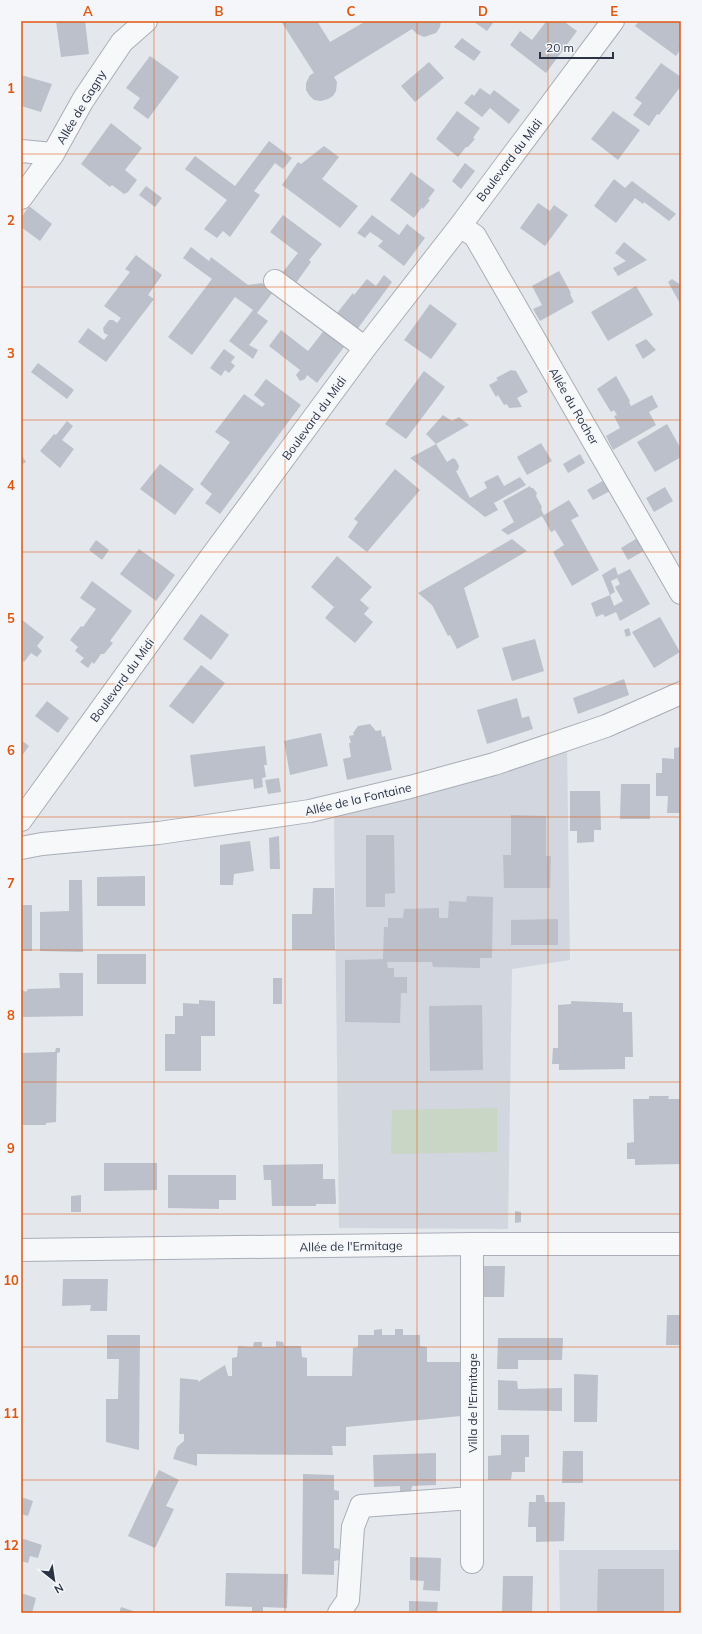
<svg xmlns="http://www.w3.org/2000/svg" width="702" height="1634" font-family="Mulish,sans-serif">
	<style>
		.built { fill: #d2d6de }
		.green { fill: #c9d6c5 }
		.building { fill: #bbc0ca }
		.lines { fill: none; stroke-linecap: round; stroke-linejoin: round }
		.minor-casing { stroke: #a9aeb7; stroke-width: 24 }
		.minor { stroke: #f7f8fa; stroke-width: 22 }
		.grid { fill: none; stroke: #df570f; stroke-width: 1; stroke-opacity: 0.55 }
		.labels { text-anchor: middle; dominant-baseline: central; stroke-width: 3; stroke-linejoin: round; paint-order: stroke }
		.street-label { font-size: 12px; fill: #2b3445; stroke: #f4f6f9 }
		.neatline { fill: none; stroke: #df570f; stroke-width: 1.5 }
		.grid-label { font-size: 13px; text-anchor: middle; font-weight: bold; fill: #df570f }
	</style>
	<rect width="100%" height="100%" fill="#e4e7ec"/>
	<path class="built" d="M567,747L570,960L512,969L508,1229L339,1228L334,814Z
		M559,1550H681V1613H560Z"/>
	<path class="green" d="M497,1108V1152L391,1154L392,1110Z"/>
	<path class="building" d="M56,21H85L89,54L61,57Z
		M281,21H317L330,42L366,21H441L440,27L436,33L424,37L417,34L412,29L334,77L337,82L336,91L333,96L328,99L321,101L314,100L309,95L306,90V83L310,75L314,73Z
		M473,21H491L493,23L487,31Z
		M542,21H567L566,23L577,31L546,73L510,45L520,31L532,40L545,23Z
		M639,21H681V38L679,41L681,43V49L676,56L635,26Z
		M462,38L481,52L474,61L454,47Z
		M150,56L179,77L148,119L133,108L140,98L126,88Z
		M429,62L444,78L415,102L401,86Z
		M661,63L681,77V86L659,115L657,114L649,126L633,115L642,103L635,98Z
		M21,75L52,84L41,112L21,106Z
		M480,88L490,95L494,90L520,110L509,124L490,108L482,117L464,103L472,94L474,96Z
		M457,111L480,128L473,138L475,139L468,147H466L458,157L436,139Z
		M613,111L640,130L618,160L591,139Z
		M111,123L142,148L125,170L137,180L128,192L124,194L112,185L110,187L81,164Z
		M269,141L292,158L283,169L275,163L254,191L260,195L230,237L223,231L217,238L204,229L227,200L185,169L195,156L235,186Z
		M324,146L339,157L322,179L358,206L340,228L282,185L298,162L301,164Z
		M465,163L475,171L461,189L452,181Z
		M411,172L435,190L428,199L430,200L423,209L422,207L414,218L390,200Z
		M614,179L625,188L632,181L676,214L669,221L644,202L643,204L635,198L616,223L594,206Z
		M146,186L162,198L155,207L139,195Z
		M538,203L550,211L554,205L568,215L545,246L520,228Z
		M29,206L52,224L40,241L21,227V218Z
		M283,215L322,244L309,260L311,262L296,283L283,272L298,253L270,232Z
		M372,215L399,235L407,224L425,238L404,266L378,246L383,241L370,232L365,238L357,233Z
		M624,242L647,260L618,276L613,268L626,261L615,253Z
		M191,247L209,261L211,257L248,285L262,283L273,292L257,313L268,321L249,345L258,350L253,359L229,341L253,310L235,297L192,355L168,337L212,279L183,258Z
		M136,255L162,275L148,295L154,299L106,362L78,342L88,328L104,340L108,335L104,333L103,328L109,320H113L117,323L121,318L104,306L130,272L125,269Z
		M559,271L571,293L570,294L574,302L540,321L533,309L542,305L532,286Z
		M384,275L392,282L353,335L321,312L327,305L337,313L353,293L354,295L367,279L376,286Z
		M672,279L681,285V305L668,282Z
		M636,286L653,315L608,341L591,312Z
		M430,304L457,324L431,359L404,340Z
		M326,328L350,339L317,383L307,375L305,379L300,381L296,375L300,370L269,346L281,330L308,351Z
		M646,339L656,350L643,359L635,345Z
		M224,349L235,357L231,362L235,366L229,373L225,370L221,376L210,368Z
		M38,363L74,390L67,399L31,372Z
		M511,370L516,371L528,392L517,398L522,407L509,408L507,404L504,405L498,395L496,397L489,385L498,380L496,378Z
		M424,371L445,387L406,439L385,424Z
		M616,376L630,401L629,402L631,406L652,395L658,407L649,412L656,425L613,450L606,436L620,428L614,416L617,415L614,410L611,412L597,389Z
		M266,379L301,405L220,514L205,503L212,494L200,484L230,442L215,432L244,394L262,407L265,404L254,395Z
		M443,415L452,421L459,417L469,425L436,444L426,434Z
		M67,421L73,426L62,440L74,449L60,468L40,451L54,434L56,435Z
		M667,424L681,449V457L655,472L637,442Z
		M541,443L552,461L527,475L517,457Z
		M436,444L447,462L453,458L456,460L459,466L458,470L456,471L470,498L487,488L484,482L498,475L504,486L520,477L526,485L494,503L498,510L485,517L410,458Z
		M21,454L26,462L21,465Z
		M580,454L585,463L568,473L563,464Z
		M160,464L194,489L175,515L140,489Z
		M395,469L420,490L367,552L348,537L358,522L354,519Z
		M606,479L612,490L593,500L587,490Z
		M530,486L531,488H533L537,493L536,496L542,507L541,509L544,515L569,500L579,516L571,520L599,570L572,586L553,552L564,545L555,530L551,532L542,516L508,535L501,530L514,522L503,501Z
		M665,487L673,501L654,512L646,498Z
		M639,537L647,549L628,560L621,548Z
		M512,539L527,551L464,588L479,637L457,649L450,635L448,636L432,605L418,593Z
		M96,540L109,550L102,560L89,550Z
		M139,549L175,575L156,601L120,574Z
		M337,556L372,587L360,600L369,608L364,614L373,622L355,643L325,618L334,607L311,587Z
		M615,567L618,575L630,569L650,604L620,621L616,612L605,617L603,614L596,617L591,603L610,595L614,606L623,601L615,587L620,584L617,578L611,581L615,592L610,595L602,575Z
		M92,581L132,611L110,641L113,643L104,654H101L94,664L92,662L88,668L80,662L84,658L75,651L78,647L70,640L81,626L83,627L96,609L80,598Z
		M201,614L229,635L211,660L183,639Z
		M660,617L680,652L654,668L632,632Z
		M21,619L44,637L37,646L42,651L37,657L31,653L24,662L21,660Z
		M629,628L631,635L626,637L624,630Z
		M535,639L544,671L512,681L502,648Z
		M201,665L225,683L193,724L169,706Z
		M624,679L629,695L578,714L573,698Z
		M517,698L522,718L529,716L533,729L487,744L477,710Z
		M47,701L69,718L58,733L35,716Z
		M370,724L376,731L381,730L382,737L385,736L392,770L347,780L343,759L351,757L349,743H351L349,736L354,735L353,733L358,726Z
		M321,733L328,766L290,775L284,741Z
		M21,740L29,746L21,757Z
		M265,746L267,765H264L266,777L262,778L263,787L254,789L253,779L194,787L190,755Z
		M681,747V813H667L668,796H656V773H662V758L674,759V748Z
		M279,778L281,792L268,794L265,780Z
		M621,784H650V819H620Z
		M570,791H600L601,830H594V842L577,843V831H570Z
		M511,815L546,816V856H551L550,888H504L503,855H511Z
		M366,835H394L395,893L385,894V907H366Z
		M279,836L280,869H270L269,838Z
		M250,841L254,871L234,874L233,885H220V845Z
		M145,876V906H97V877Z
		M69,880H82L83,952L40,951V912L69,911Z
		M313,888H334L335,950H292V914H312Z
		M467,896L493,897L492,958H480V968L433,967L432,962H387L388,968H394V977H407V993H401L400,1023L345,1022V960L383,959L384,927H388V918H403L404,909L439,908V918H448L449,901L466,902Z
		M21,905H32V951H21Z
		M558,919V945H511V920Z
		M97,954H146V984H97Z
		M59,973H83V1016L21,1017V989L26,992L28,989L60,988Z
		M273,978H282V1004H273Z
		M199,1000L215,1001V1036H201V1071H165V1034H175V1016H183V1003L199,1004Z
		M571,1001L623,1003V1012H632L633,1057H625V1069L559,1070V1064H552L553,1048H558V1005L571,1004Z
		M482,1005L483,1070L430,1071L429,1006Z
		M56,1048H60V1052L57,1053L56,1122L46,1123V1125H21V1053L55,1052Z
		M649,1096H669L668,1099H681V1164L635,1165V1159H627V1143L634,1142L633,1099H649Z
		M104,1163H157V1190L104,1191Z
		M323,1164V1179H335L336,1204H316V1206H272L271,1180H264L263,1165Z
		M168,1175H236V1200H219V1209L168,1208Z
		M81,1195V1212H71V1196Z
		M515,1211L521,1212V1222L515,1223Z
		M483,1266H505L504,1297H483Z
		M63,1279H108L107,1311H90L91,1305L62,1306Z
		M667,1315H681V1345H666Z
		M382,1329V1335H395V1329H403V1335H420V1346L427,1347V1362H460L461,1416L346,1427V1446H332L333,1455L197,1454V1466L173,1459L177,1447L184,1441V1434H179L180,1378L198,1380V1382L225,1365L228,1376H232V1358L237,1357L238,1346L253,1347L254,1342H262V1347H276V1341L283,1342L284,1346H301L302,1357L307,1358V1376H352L353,1348L358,1347V1335H374V1330Z
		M107,1335H140L139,1450L106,1442V1399H118L119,1359H107Z
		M498,1338H563L562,1360H518V1369H497Z
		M574,1374L598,1375L597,1422H574Z
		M498,1380L517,1381L518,1389L562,1388V1411L498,1410Z
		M501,1435H529V1457H525V1472H512L511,1480H488V1456L501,1455Z
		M563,1451H583V1483H562Z
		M436,1453V1485L412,1486L411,1492L400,1493V1486L374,1487L373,1455Z
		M159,1470L179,1480L166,1506L174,1509L155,1548L128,1536Z
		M303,1474L334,1475V1490L339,1491V1500H334V1548L339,1549V1560L334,1561V1575L302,1574Z
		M536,1495H544L545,1502H565L564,1541L536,1542V1527H528L529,1502H536Z
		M21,1497L33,1501L28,1516L21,1514Z
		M21,1538L42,1545L38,1558L30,1556L28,1563L21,1561Z
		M410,1557L441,1558L440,1591L423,1590L424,1581L410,1580Z
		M598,1569H664V1613H597Z
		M226,1573L288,1574L287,1608L263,1607V1613H252V1607L225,1606Z
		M503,1576H533L532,1613H502Z
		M21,1593L36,1598L32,1613H21Z
		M409,1601L438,1602L437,1612L409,1611Z
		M121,1607L139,1613H119Z"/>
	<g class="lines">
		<g class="minor-casing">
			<path id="minor" d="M21,151L53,154
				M21,198L53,154L83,100L122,42L146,21
				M460,226L475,236L681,593
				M275,281L365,348
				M21,820L211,557L365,348L460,226L613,21
				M21,848L42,844L159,833L310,811L410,787L494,764L606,726L681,693
				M472,1244V1562
				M21,1250L472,1244H681
				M339,1613L348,1600L353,1527L361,1506L472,1498"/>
		</g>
		<use href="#minor" class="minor"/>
	</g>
	<path class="grid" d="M154,21V1613M285,21V1613M417,21V1613M548,21V1613M21,154H681M21,287H681M21,420H681M21,552H681M21,684H681M21,817H681M21,950H681M21,1082H681M21,1214H681M21,1347H681M21,1480H681"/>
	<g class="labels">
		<g class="street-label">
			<text transform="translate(81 107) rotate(-59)">Allée de Gagny</text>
			<text transform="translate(509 160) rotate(-53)">Boulevard du Midi</text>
			<text transform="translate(574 406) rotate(60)">Allée du Rocher</text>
			<text transform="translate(314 418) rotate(-54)">Boulevard du Midi</text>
			<text transform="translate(122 680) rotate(-54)">Boulevard du Midi</text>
			<text transform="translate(358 799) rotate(-13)">Allée de la Fontaine</text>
			<text transform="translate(351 1246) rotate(-1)">Allée de l'Ermitage</text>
			<text transform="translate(472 1403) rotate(-90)">Villa de l'Ermitage</text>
		</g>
	</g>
	<rect width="702" height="1634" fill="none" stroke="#f4f6f9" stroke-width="44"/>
	<g transform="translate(54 1580) rotate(150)" stroke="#f4f6f9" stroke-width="3" paint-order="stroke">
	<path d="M0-3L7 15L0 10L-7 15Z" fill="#2b3445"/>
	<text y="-6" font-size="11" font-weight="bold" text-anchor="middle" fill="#2b3445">N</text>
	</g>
	<path d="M540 52v6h73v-6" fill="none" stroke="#2b3445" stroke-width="2"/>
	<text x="546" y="52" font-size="12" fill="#2b3445" stroke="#f4f6f9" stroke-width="3" paint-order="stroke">20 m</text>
	<rect x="22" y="22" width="658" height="1590" class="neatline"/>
	<g class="grid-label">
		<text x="88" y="16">A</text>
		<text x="219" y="16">B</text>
		<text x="351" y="16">C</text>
		<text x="483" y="16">D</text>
		<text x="614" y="16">E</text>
		<text x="11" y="93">1</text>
		<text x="11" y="225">2</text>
		<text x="11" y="358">3</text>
		<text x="11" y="490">4</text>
		<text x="11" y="623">5</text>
		<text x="11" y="755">6</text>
		<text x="11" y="888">7</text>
		<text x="11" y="1020">8</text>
		<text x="11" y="1153">9</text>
		<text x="11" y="1285">10</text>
		<text x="11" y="1418">11</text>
		<text x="11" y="1550">12</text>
	</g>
</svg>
